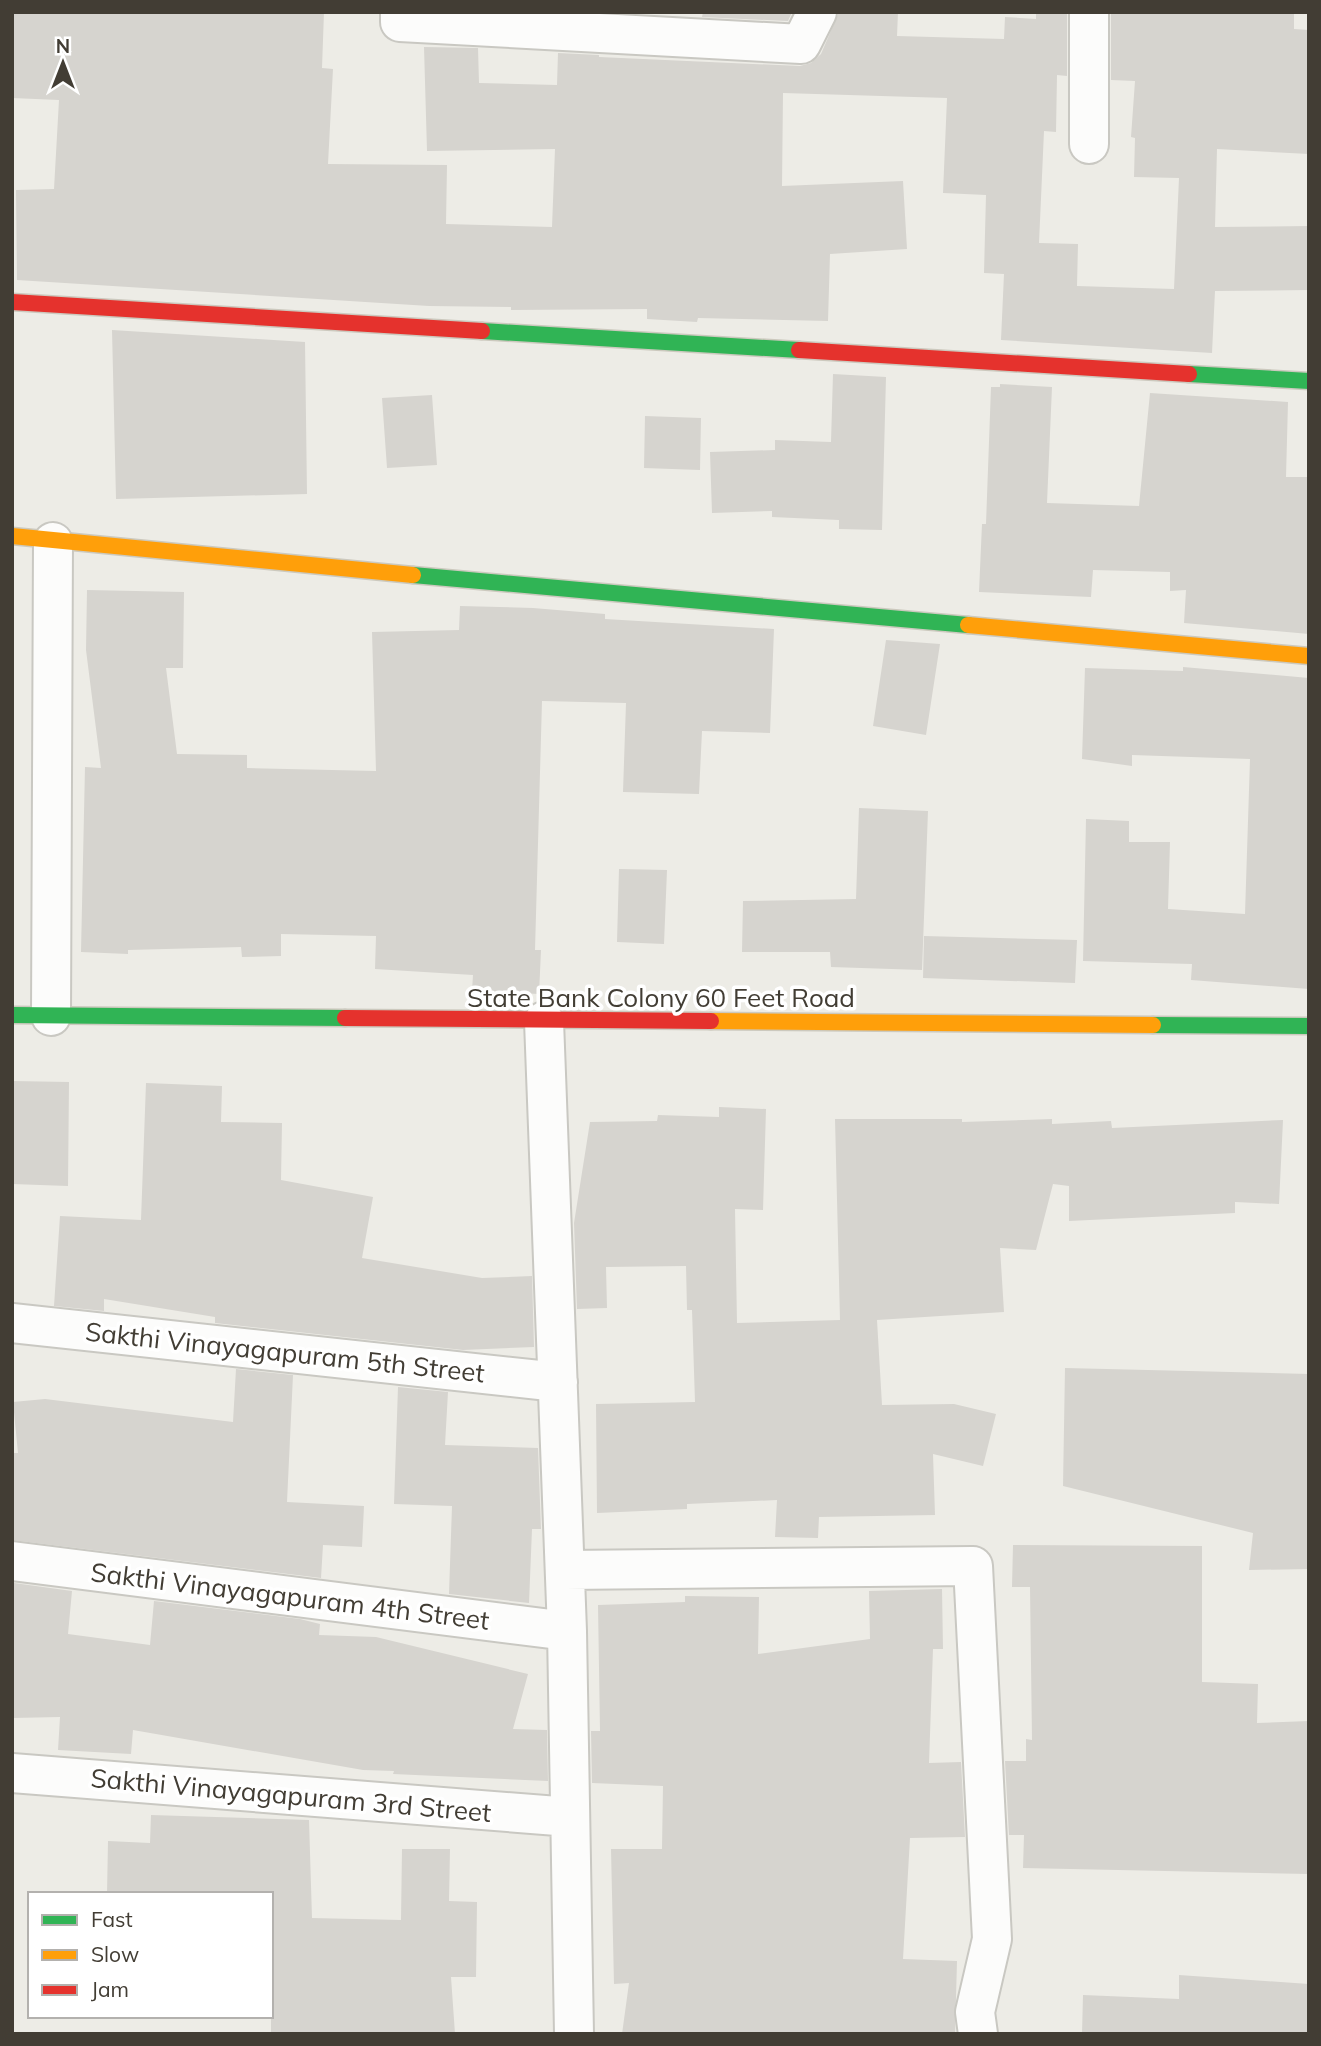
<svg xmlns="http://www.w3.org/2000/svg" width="1321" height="2046" font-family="Mulish,sans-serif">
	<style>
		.building { fill: #d6d4cf }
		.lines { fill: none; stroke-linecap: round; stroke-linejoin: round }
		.street-casing { stroke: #c9c8c2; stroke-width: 42 }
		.fast-casing { stroke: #ccc9be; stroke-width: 19 }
		.slow-casing { stroke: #ccc9be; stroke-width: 19 }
		.jam-casing { stroke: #ccc9be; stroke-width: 19 }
		.street { stroke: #fcfcfb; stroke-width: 38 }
		.fast { stroke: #30b455; stroke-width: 16 }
		.slow { stroke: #ff9f0a; stroke-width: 16 }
		.jam { stroke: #e5322d; stroke-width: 16 }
		.labels { text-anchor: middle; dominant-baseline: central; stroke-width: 7; stroke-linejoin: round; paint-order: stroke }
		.street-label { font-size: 26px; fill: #423d34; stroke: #fff }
	</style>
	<rect width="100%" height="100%" fill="#edece6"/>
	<path class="building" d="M12,12H324L322,68L333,69L328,164L447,165L446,224L552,227L555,149L427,151L424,47L478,48L479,83L557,85L558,53L599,55V57L800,66L811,63L821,54L839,12H898L897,36L1004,39L1005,17L1036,19V12H1067V76L1057,75L1056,132L1044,131L1039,243L1078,244L1077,286L1174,289L1179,178L1134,177L1135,138L1131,137L1135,81L1111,80V12H1294V29L1309,30V154L1217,149L1215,227L1309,226V290L1215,291L1212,353L1001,340L1004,274L984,273L986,195L943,193L947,98L783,93L782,186L903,181L907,249L830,254L828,321L698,318L697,322L647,319V309L511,310V307L429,306L17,280L16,190L54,189L59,100L12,98Z
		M703,12H792L788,21L702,17Z
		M112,330L305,342L307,494L116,499Z
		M833,374L886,377L882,530L839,529V520L772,517V511L712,513L710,452L775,450V440L831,442Z
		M1000,384L1052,387L1047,503L1139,506L1150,393L1288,402L1286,477H1309V634L1184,623L1186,590L1170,591V572L1093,570L1091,597L979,592L982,524H986L991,387H1000Z
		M432,395L437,465L387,468L382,398Z
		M645,416L701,418L700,470L644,468Z
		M87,590L184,592L183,668H166L177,754L247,755V768L376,771L372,632L459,630L460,606L533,608L605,614V619L774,629L770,733L702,731L699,794L623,792L626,703L542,701L535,950H541L539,994L472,991L473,975L375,969L376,936L281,934V956L242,957L241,947L128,950V954L81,952L85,767L101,768L86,650Z
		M886,640L940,644L926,735L873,726Z
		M1183,667L1309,678V989L1191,980L1192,964L1083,961L1086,819L1129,821V842H1170L1168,909L1245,914L1250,759L1132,755V766L1082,759L1085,668L1183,671Z
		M859,808L928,811L922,970L831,967L830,952H742L743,901L856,899Z
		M619,869L667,870L664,944L617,942Z
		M924,936L1077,940L1075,983L923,978Z
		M12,1081L69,1082L68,1186L12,1184Z
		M146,1083L222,1086L221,1122L282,1123L281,1180L373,1197L362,1258L482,1278L532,1276L534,1347L463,1350L215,1323V1317L104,1299V1311L54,1306L60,1216L141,1220Z
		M719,1107L766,1109L763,1210L735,1209L737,1323L840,1320L835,1119H962V1122L1052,1119V1124L1111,1121L1112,1128L1283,1120L1279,1204L1235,1202V1213L1069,1221V1186L1053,1184L1036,1250L1000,1248L1004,1312L877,1320L882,1405L954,1404L996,1414L983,1466L933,1454L935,1515L819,1517L818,1538L775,1537L777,1500L687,1504V1509L597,1513L596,1404L695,1402L692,1310H687L686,1266L606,1267L607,1308L577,1309L574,1223L590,1122L657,1121L658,1115L719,1117Z
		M1065,1368L1309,1374V1569L1249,1570L1253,1533L1063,1486Z
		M236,1369L293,1375L287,1502L364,1506L362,1547L323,1545L321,1578L12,1540V1453H18L13,1402L45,1399L233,1422Z
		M398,1387L448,1392L445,1445L538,1448L541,1529H532L529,1603L449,1594L452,1506L394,1504Z
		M1013,1545L1202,1546V1682L1258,1684L1257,1723L1309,1721V1874L1023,1868L1024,1835H1009L1005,1761H1026V1739L1032,1740L1030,1587H1012Z
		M14,1583L72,1591L68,1634L150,1645L154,1601L300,1619L320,1624L319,1635L376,1637L528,1674L513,1729L547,1730L548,1781L393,1774L394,1771L363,1770L133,1730L131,1754L58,1750L60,1717L12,1718Z
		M942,1589L943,1649H933L929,1763L961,1762L965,1837L910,1838L903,1959L957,1961L955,2034H622L629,1983L614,1984L611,1849H662L663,1786L592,1783L591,1731H600L598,1605L685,1602V1596L759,1597L758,1654L870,1639L869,1591Z
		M151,1815L309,1820L312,1918L401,1920L402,1849H450L449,1901L477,1902L476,1977H451L455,2034H271V1894H107L108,1841L150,1843Z
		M1179,1975L1309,1984V2034H1082L1083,1995L1179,1999Z"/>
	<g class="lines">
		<g class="street-casing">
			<path id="street" d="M400,12V22L801,44L817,12
				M1089,12V144
				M51,1016L53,542
				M544,1021L567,1631L574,2034
				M12,1323L558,1382
				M12,1561L567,1631
				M565,1570L973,1566L992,1939L975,2012L978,2034
				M12,1773L570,1817"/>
		</g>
		<g class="fast-casing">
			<path id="fast" d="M482,331L799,350
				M1189,374L1309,381
				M413,575L968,625
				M12,1015L345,1018
				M1153,1025L1309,1026"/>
		</g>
		<g class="slow-casing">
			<path id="slow" d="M12,536L413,575
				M968,625L1309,656
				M711,1021L1153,1025"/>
		</g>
		<g class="jam-casing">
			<path id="jam" d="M12,302L482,331
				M799,350L1189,374
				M345,1018L711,1021"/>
		</g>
		<use href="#street" class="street"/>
		<use href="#fast" class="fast"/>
		<use href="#slow" class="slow"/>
		<use href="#jam" class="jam"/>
	</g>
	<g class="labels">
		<g class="street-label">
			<text x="661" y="997">State Bank Colony 60 Feet Road</text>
			<text transform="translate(285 1352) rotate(6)">Sakthi Vinayagapuram 5th Street</text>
			<text transform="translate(290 1596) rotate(7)">Sakthi Vinayagapuram 4th Street</text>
			<text transform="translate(291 1795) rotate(5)">Sakthi Vinayagapuram 3rd Street</text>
		</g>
	</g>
	<rect width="1321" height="2046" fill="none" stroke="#423d34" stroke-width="28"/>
	<rect x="28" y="1892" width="245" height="126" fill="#ffffff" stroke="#b3b1ae" stroke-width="2"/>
	<rect x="42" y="1915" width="35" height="10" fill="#30b455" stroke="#b3b1ae" stroke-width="2"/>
	<text x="91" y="1927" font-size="21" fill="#423d34">Fast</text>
	<rect x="42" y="1950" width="35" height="10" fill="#ff9f0a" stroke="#b3b1ae" stroke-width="2"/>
	<text x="91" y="1962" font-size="21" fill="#423d34">Slow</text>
	<rect x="42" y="1985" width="35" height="10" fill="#e5322d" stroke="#b3b1ae" stroke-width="2"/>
	<text x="91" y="1997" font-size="21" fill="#423d34">Jam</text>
	<g transform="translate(63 63)" stroke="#ffffff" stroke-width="5" paint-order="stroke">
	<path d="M0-5L12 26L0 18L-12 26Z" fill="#423d34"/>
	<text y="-10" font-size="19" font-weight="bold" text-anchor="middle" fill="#423d34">N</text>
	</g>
</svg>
